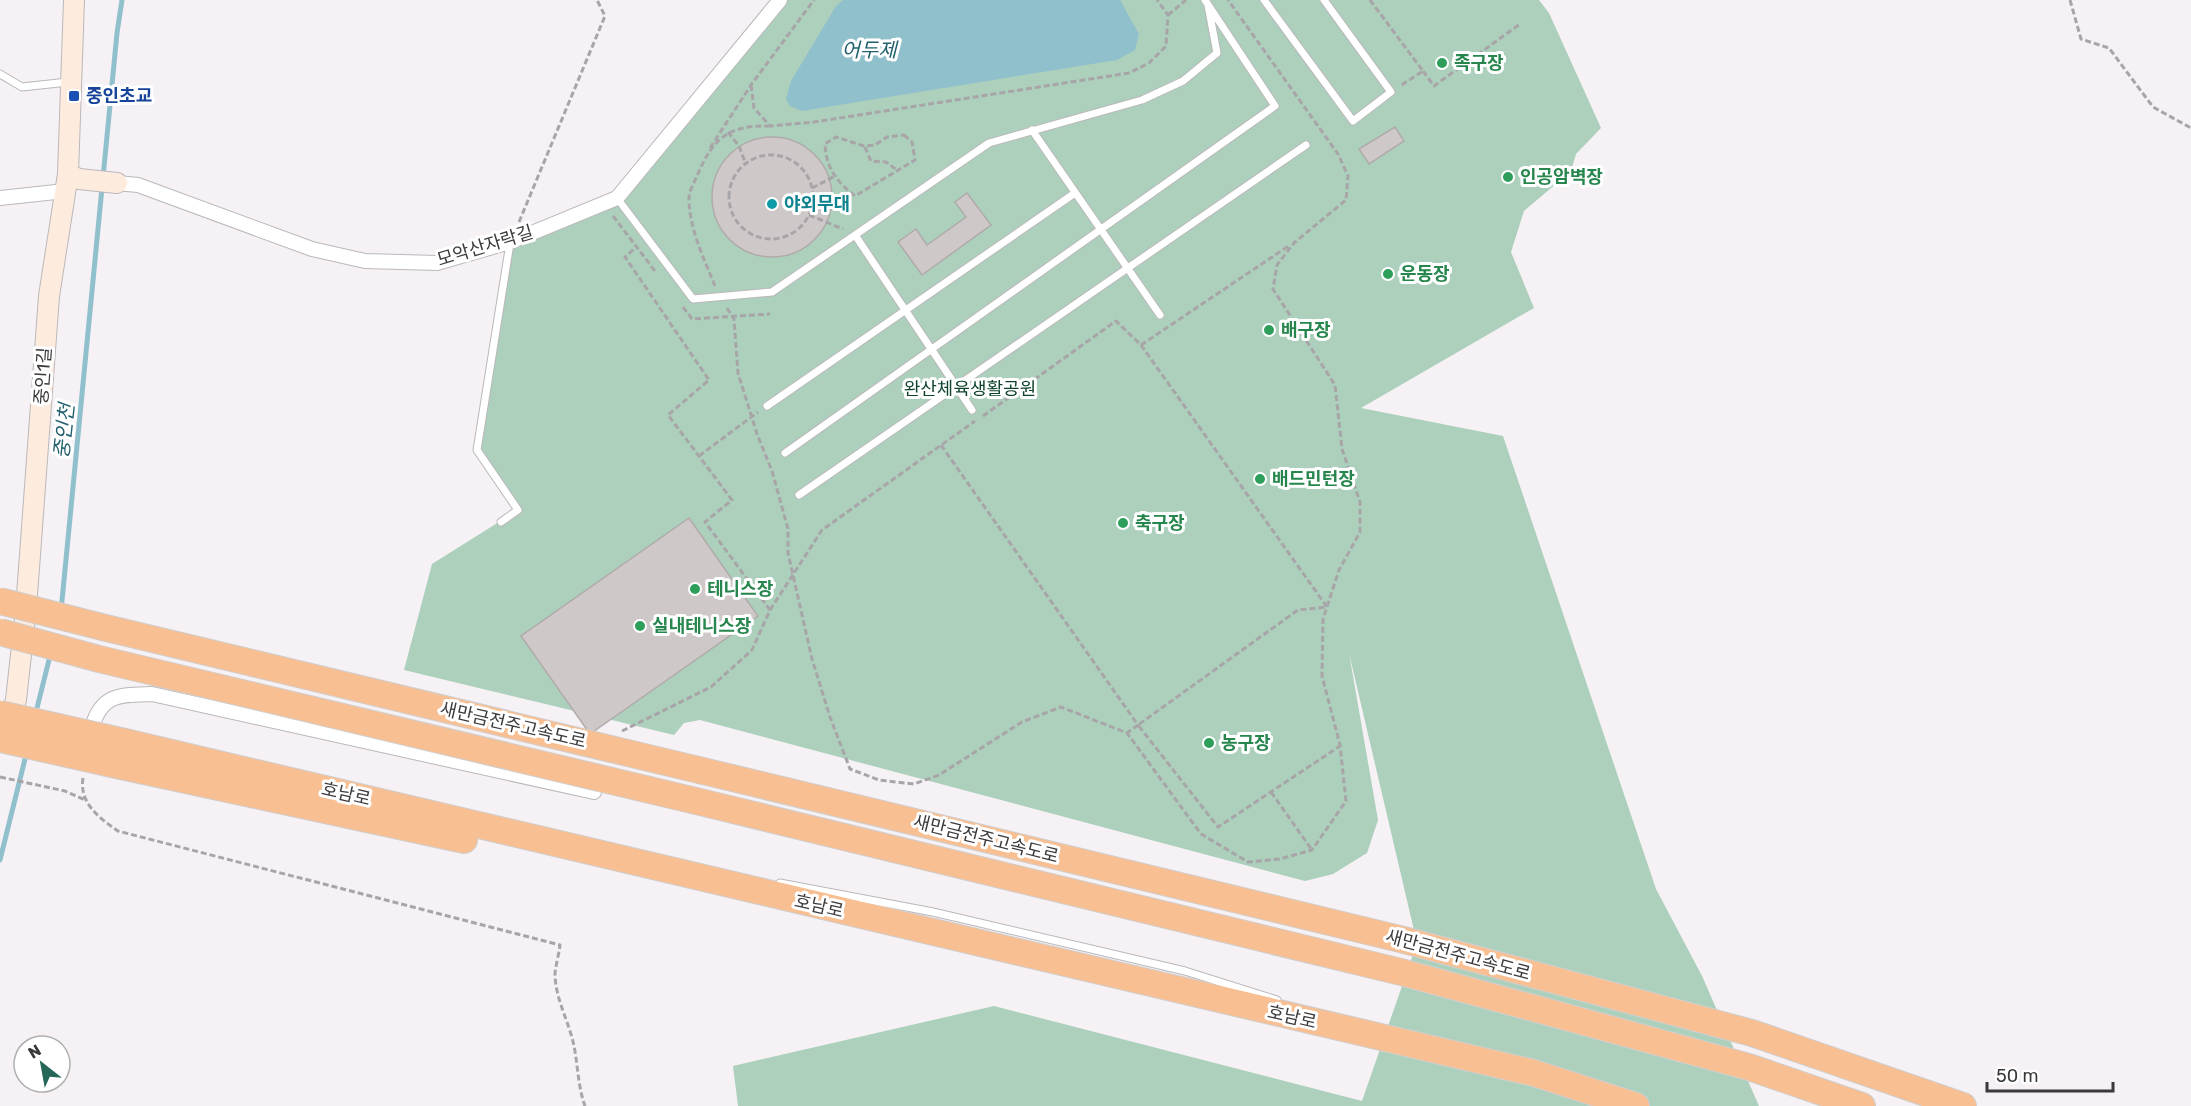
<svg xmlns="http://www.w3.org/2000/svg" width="2191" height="1106" font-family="Rubik,'Noto Sans KR',sans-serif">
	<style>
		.green { fill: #acd0bc }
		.water { fill: #91c0cd }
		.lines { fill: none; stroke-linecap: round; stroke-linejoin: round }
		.stream { stroke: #91c0cd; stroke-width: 5 }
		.building { fill: #cec9c8; stroke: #b0abaa; stroke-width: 1.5 }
		.lane-casing { stroke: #bbb8bb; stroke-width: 9 }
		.street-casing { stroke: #bbb8bb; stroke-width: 16 }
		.secondary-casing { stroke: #bbb8bb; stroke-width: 22 }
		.highway-casing { stroke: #d0cfd0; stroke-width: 28 }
		.path { stroke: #a8a5a8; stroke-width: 3; stroke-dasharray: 6 3; stroke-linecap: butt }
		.lane { stroke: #fff; stroke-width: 7 }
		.street { stroke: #fff; stroke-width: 14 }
		.secondary { stroke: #fdecde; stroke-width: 20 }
		.highway { stroke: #f7bf92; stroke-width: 26 }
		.highway-bridge-casing { stroke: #d0cfd0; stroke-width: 28; stroke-linecap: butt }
		.highway-bridge { stroke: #f7bf92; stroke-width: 26 }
		.leisure-dot { fill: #2e9e5b; stroke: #fff; stroke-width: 2 }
		.transit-dot { fill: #1a4fb4; stroke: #fff; stroke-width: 2 }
		.culture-dot { fill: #0f9aa8; stroke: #fff; stroke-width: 2 }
		.labels { text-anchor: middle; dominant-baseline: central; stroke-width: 6; stroke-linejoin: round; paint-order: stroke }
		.leisure-label { font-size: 18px; font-weight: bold; fill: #27864d; stroke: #fff; text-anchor: start }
		.transit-label { font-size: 18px; font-weight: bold; fill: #164399; stroke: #fff; text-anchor: start }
		.culture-label { font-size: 18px; font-weight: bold; fill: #0d838f; stroke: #fff; text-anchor: start }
		.street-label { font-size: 18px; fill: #3b393b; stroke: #fff }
		.park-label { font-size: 18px; fill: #0f432d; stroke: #fff }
		.water-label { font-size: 20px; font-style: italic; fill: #22606e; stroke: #fff }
	</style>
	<rect width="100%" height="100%" fill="#f5f1f5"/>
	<path class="green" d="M780,0H1539L1549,13L1601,128L1576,154L1571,171L1524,211L1511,252L1534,308L1361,408L1503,436L1656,889L1702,976L1759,1106H738L733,1066L994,1006L1362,1101L1417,943L1349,653L1378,820L1367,853L1333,874L1305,881L700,720L684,723L674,735L404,670L432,564L518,510L477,450L510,242L617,198Z"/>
	<path class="water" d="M843,0H1120L1139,34L1135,50L1117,60L802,111L790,106L786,99L791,81L836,6Z"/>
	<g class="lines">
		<path class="stream" d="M61,611L117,33L122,0
			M35,716L51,652
			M0,860L27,751"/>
	</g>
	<path class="building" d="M1395,127L1404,141L1369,164L1359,149Z
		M712 197a60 60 0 1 1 120 0a60 60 0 1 1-120 0Z
		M967,193L991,225L922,275L898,242L916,229L927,245L966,217L955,202Z
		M689,518L758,616L590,734L521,636Z"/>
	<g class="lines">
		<g class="lane-casing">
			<path id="lane" d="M1264,0L1353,121L1391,92L1324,0
				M0,74L22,87L68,82
				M1032,130L1160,315
				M617,198L693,299L772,292L989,143L1142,100L1183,81L1217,53L1208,5
				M855,235L972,410
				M767,406L1075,193
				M785,453L1275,106L1205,0
				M799,495L1306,145
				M501,522L518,510L477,450L510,243
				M780,883L933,912L1185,971L1277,1000"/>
		</g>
		<g class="street-casing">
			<path id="street" d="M117,183L138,185L312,249L365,261L437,263L510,242L617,198L780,0
				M0,198L65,191
				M92,727C102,693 121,695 152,694L594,792"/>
		</g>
		<g class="secondary-casing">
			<path id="secondary" d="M68,174L79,179L117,183
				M7,728L16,700L26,609L49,296L68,174L74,0"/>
		</g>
		<g class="highway-casing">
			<path id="highway" d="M125,742L1534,1073L1636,1106
				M121,766L464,840
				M703,771L1404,940L1752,1033L1963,1106
				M696,801L1401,972L1749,1067L1862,1106"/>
		</g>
		<path class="path" d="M1370,0L1423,71L1400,86
			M2070,0L2081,39L2109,48L2153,107L2191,128
			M1168,15L1186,0
			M1423,71L1434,86L1520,24
			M751,85L754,108L770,126L814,122L1129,73L1149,63L1166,46L1168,15L1157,0
			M728,132L739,146L746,165
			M904,135L912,142L915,160L855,196C837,182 826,168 825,144L836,137L864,146L875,145L887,137Z
			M865,147L871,161L886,162L897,170
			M710,148L751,85L814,0
			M729 197a42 42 0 1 1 84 0a42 42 0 1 1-84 0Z
			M812,188L835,176
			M809,215L843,229
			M613,216L655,271
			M519,222L605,16L597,0
			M715,286C704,259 689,228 689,198C689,191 694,183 697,176C713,138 728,125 770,126
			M683,307L692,319L770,314
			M727,308L734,319L738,373L757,434L772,471L788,529V553L812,659L830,717L850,769L879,780L914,784L939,775L1022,722L1061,707L1127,733L1201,834L1248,862L1280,859L1312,850L1346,801L1340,745L1322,676L1323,619L1339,570L1360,532V502L1342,449L1335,385L1273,289L1277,265L1294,243L1346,200L1348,176L1338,154L1228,0
			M1141,345L1327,607L1298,610L1138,725L1218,827L1340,746
			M983,416L1116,321L1141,345L1290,245
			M941,445L1138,725L1127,733
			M699,456L758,412
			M770,610L822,530L975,421
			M622,731L711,687L752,650L770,610L705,522L732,500L668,415L709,380L625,257L636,247
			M0,777L65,791L85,800
			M83,778C79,803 99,818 118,831L560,945C559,954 556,964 555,973C555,999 569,1021 574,1046C578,1066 578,1087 585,1106
			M1271,792L1312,850"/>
		<use href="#lane" class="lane"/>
		<use href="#street" class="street"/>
		<use href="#secondary" class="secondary"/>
		<use href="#highway" class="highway"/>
		<g class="highway-bridge-casing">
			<path id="highway-bridge" d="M0,601L106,628L703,771
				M0,632L99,659L696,801
				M0,714L125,742
				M0,739L121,766"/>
		</g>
		<use href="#highway-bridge" class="highway-bridge"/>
	</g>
	<g class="leisure-dot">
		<circle cx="1442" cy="63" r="6"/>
		<circle cx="1508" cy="177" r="6"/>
		<circle cx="1388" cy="274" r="6"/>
		<circle cx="1269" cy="330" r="6"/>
		<circle cx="1260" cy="479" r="6"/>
		<circle cx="1123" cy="523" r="6"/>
		<circle cx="695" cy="589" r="6"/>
		<circle cx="640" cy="626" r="6"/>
		<circle cx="1209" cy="743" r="6"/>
	</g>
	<rect class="transit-dot" x="68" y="90" width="12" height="12" rx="3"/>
	<circle class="culture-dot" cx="772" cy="204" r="6"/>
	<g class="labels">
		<g class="leisure-label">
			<text x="1454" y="63">족구장</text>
			<text x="1520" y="177">인공암벽장</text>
			<text x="1400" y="274">운동장</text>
			<text x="1281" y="330">배구장</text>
			<text x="1272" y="479">배드민턴장</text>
			<text x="1135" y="523">축구장</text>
			<text x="707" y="589">테니스장</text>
			<text x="652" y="626">실내테니스장</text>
			<text x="1221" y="743">농구장</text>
		</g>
		<g class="transit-label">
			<text x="86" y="96">중인초교</text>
		</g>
		<g class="culture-label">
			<text x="784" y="204">야외무대</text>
		</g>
		<g class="street-label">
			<text transform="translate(485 246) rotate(-17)">모악산자락길</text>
			<text transform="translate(43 376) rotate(-86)">중인1길</text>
			<text transform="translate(513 725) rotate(13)">새만금전주고속도로</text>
			<text transform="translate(346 794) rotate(13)">호남로</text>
			<text transform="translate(986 839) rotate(14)">새만금전주고속도로</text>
			<text transform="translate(819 906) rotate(13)">호남로</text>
			<text transform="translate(1458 955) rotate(15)">새만금전주고속도로</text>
			<text transform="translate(1292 1017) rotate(13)">호남로</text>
		</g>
		<g class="park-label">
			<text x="970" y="389">완산체육생활공원</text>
		</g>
		<g class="water-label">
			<text x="869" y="50">어두제</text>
			<text transform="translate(64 431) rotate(-84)">중인천</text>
		</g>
	</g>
	<g transform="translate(42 1064) rotate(329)"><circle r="28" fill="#ffffff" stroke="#b1b0b1" stroke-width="1.5"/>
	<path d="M0-4.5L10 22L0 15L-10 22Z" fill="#256859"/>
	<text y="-9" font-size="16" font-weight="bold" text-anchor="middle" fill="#3b393b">N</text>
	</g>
	<path d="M1987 1082v9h126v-9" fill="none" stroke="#3b393b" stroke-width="3"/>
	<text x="1996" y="1082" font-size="18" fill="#3b393b" stroke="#ffffff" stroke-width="4.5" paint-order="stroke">50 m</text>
</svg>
